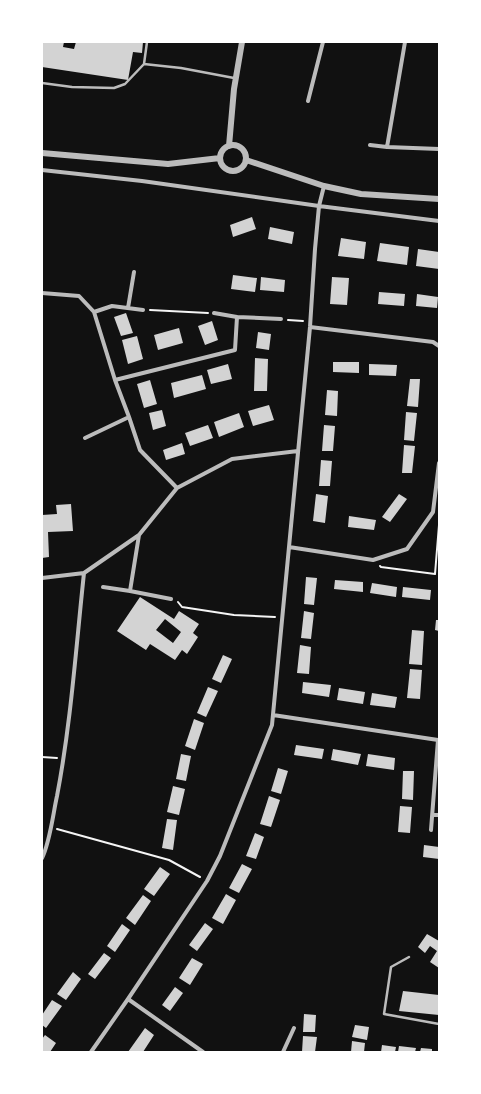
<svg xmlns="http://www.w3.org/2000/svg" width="481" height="1094" font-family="Helvetica,sans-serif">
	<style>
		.building { fill: #d3d3d3; fill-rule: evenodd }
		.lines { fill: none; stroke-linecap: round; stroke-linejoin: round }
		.path { stroke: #f5f5f5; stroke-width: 2 }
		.service { stroke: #bcbcbc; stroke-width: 2.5 }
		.minor { stroke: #bcbcbc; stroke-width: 4 }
		.tertiary { stroke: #bcbcbc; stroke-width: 6 }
	</style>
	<rect width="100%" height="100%" fill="#111"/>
	<path class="building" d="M42,42H64L63,47L74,49L76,42H143L142,53L133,52L128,80L42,67Z
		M252,217L256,229L233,237L230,225Z
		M270,227L294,232L292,244L268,239Z
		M341,238L366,242L364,259L338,256Z
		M380,243L409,247L407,265L377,261Z
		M418,249L439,252V269L416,266Z
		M233,275L257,278L255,292L231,289Z
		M261,277L285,280L284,292L260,290Z
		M332,277L349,278L347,305L330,304Z
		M379,292L405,294L404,306L378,304Z
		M417,294L438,297L437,308L416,306Z
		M126,313L133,333L121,336L114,317Z
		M212,321L218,340L205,345L198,326Z
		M179,328L183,343L158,350L154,335Z
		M258,332L271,334L269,350L256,348Z
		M137,336L143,359L128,364L122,340Z
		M255,358L268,359L267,391H254Z
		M333,362H359V373L333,372Z
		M228,364L232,379L211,384L207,370Z
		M369,364L397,365L396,376L369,375Z
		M202,375L206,389L174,398L171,383Z
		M410,379H420L418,407L407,406Z
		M150,380L157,404L144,408L137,384Z
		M327,390L338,391L337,416L325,415Z
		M269,405L274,420L253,426L248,411Z
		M162,410L166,426L153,430L149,413Z
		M406,412L417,413L414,441L404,440Z
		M239,413L244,427L219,437L214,422Z
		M208,425L213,438L190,446L185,433Z
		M324,425L335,426L333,451H322Z
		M182,443L185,454L166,460L163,450Z
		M404,445L415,446L412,473H402Z
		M321,460L332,461L330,486H319Z
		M316,494L328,496L325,523L313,521Z
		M399,494L407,499L390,522L382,517Z
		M71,504L73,531L48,532L49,557L42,558V515L57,514L56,505Z
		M349,516L376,520L374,530L348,527Z
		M306,577L317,578L314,605L304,604Z
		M335,580L363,582V592L334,589Z
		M372,583L397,587L396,597L370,593Z
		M403,587L431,590L430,600L402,597Z
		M140,597L174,619L179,611L199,624L193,633L198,637L187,654L182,650L175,660L150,644L146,650L117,631ZM165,619L181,632L173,643L156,630Z
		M304,611L314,613L311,639L301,638Z
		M436,620H439V631L435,630Z
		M412,630L424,631L422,665L409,664Z
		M300,645L311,647L309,674L297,673Z
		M223,655L232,659L221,683L212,679Z
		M410,669L422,670L420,699L407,698Z
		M303,682L331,685L329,697L302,693Z
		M208,687L218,691L206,717L197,713Z
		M339,688L365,692L363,704L337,700Z
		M372,693L397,697L395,708L370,705Z
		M194,719L204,723L195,750L185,746Z
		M296,745L324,749L322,759L294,755Z
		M333,749L361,754L358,765L331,760Z
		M181,754L191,756L186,781L176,779Z
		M368,754L395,758L394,770L366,766Z
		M278,768L288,771L281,794L271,791Z
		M403,771H414L413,800L402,799Z
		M173,786L185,789L179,815L167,812Z
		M269,796L280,800L271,827L260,824Z
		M400,806L412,807L410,833L398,832Z
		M167,819L177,820L173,850L162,848Z
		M255,833L264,837L256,859L246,856Z
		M424,845L439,847V859L423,857Z
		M242,864L252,869L239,893L229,888Z
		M160,867L170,874L154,896L144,889Z
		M226,894L236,900L223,924L212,918Z
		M143,895L151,901L135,925L126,918Z
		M205,923L213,929L197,951L189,945Z
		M122,924L130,930L115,952L107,946Z
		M427,934L439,941V968L430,962L437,951L430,946L425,953L418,947Z
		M104,953L111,958L95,979L88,974Z
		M192,958L203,964L190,985L179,978Z
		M73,972L81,979L66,1000L57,994Z
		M175,987L183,993L170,1011L162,1005Z
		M403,991L439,995V1015L399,1011Z
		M52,1000L62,1006L46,1028L42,1025V1015Z
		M304,1014L316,1015L315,1032H303Z
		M355,1025L369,1027L367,1040L352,1037Z
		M145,1028L154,1035L143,1052H128Z
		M45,1035L56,1043L50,1052H42V1039Z
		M303,1036L317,1037L315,1052H302Z
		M352,1041L365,1043L364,1052H351Z
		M382,1045L396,1047L395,1052H381Z
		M399,1046L416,1048L415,1052H398Z
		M421,1048L432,1049V1052H420Z"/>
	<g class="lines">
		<path class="path" d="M150,310L208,313
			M288,320L303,321
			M380,566L381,567L435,574L439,525
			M178,602L182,607L234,615L275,617
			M42,757L57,758
			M57,829L169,860L200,877"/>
		<path class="service" d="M144,64L147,42
			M42,83L72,87L114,88L125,84L144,64L181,68L234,78
			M409,957L391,967L384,1014L439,1024"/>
		<path class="minor" d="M405,42L387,147L439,149
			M308,101L323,42
			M370,145L387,147
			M42,170L142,181L319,206L439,221
			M42,293L79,296L94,312L115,380L129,417L140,450L177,488
			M128,308L134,272
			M94,312L112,306L143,310
			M214,313L237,317
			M310,327L433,342L439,346
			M115,380L235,350L237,317L281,319
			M85,438L129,417
			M139,535L130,591L171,599
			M289,547L373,560L407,549L433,512L439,463
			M42,578L84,573L139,535L177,488L232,459L298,451
			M103,587L130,591
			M273,715L438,740L431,830
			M433,815H439
			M42,858C50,842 53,814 57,796C71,723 76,647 84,573
			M128,999L203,1052
			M91,1052L128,999L207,881L220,856L272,725L310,327L315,249L319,206L324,186
			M283,1052L294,1028"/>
		<path class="tertiary" d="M220 158a13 13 0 1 1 26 0a13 13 0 1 1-26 0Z
			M229,146L234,89L242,42
			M42,153L168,164L220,158
			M246,160L324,186L361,194L439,199"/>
	</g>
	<rect width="481" height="1094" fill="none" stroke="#ffffff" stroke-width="86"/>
</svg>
